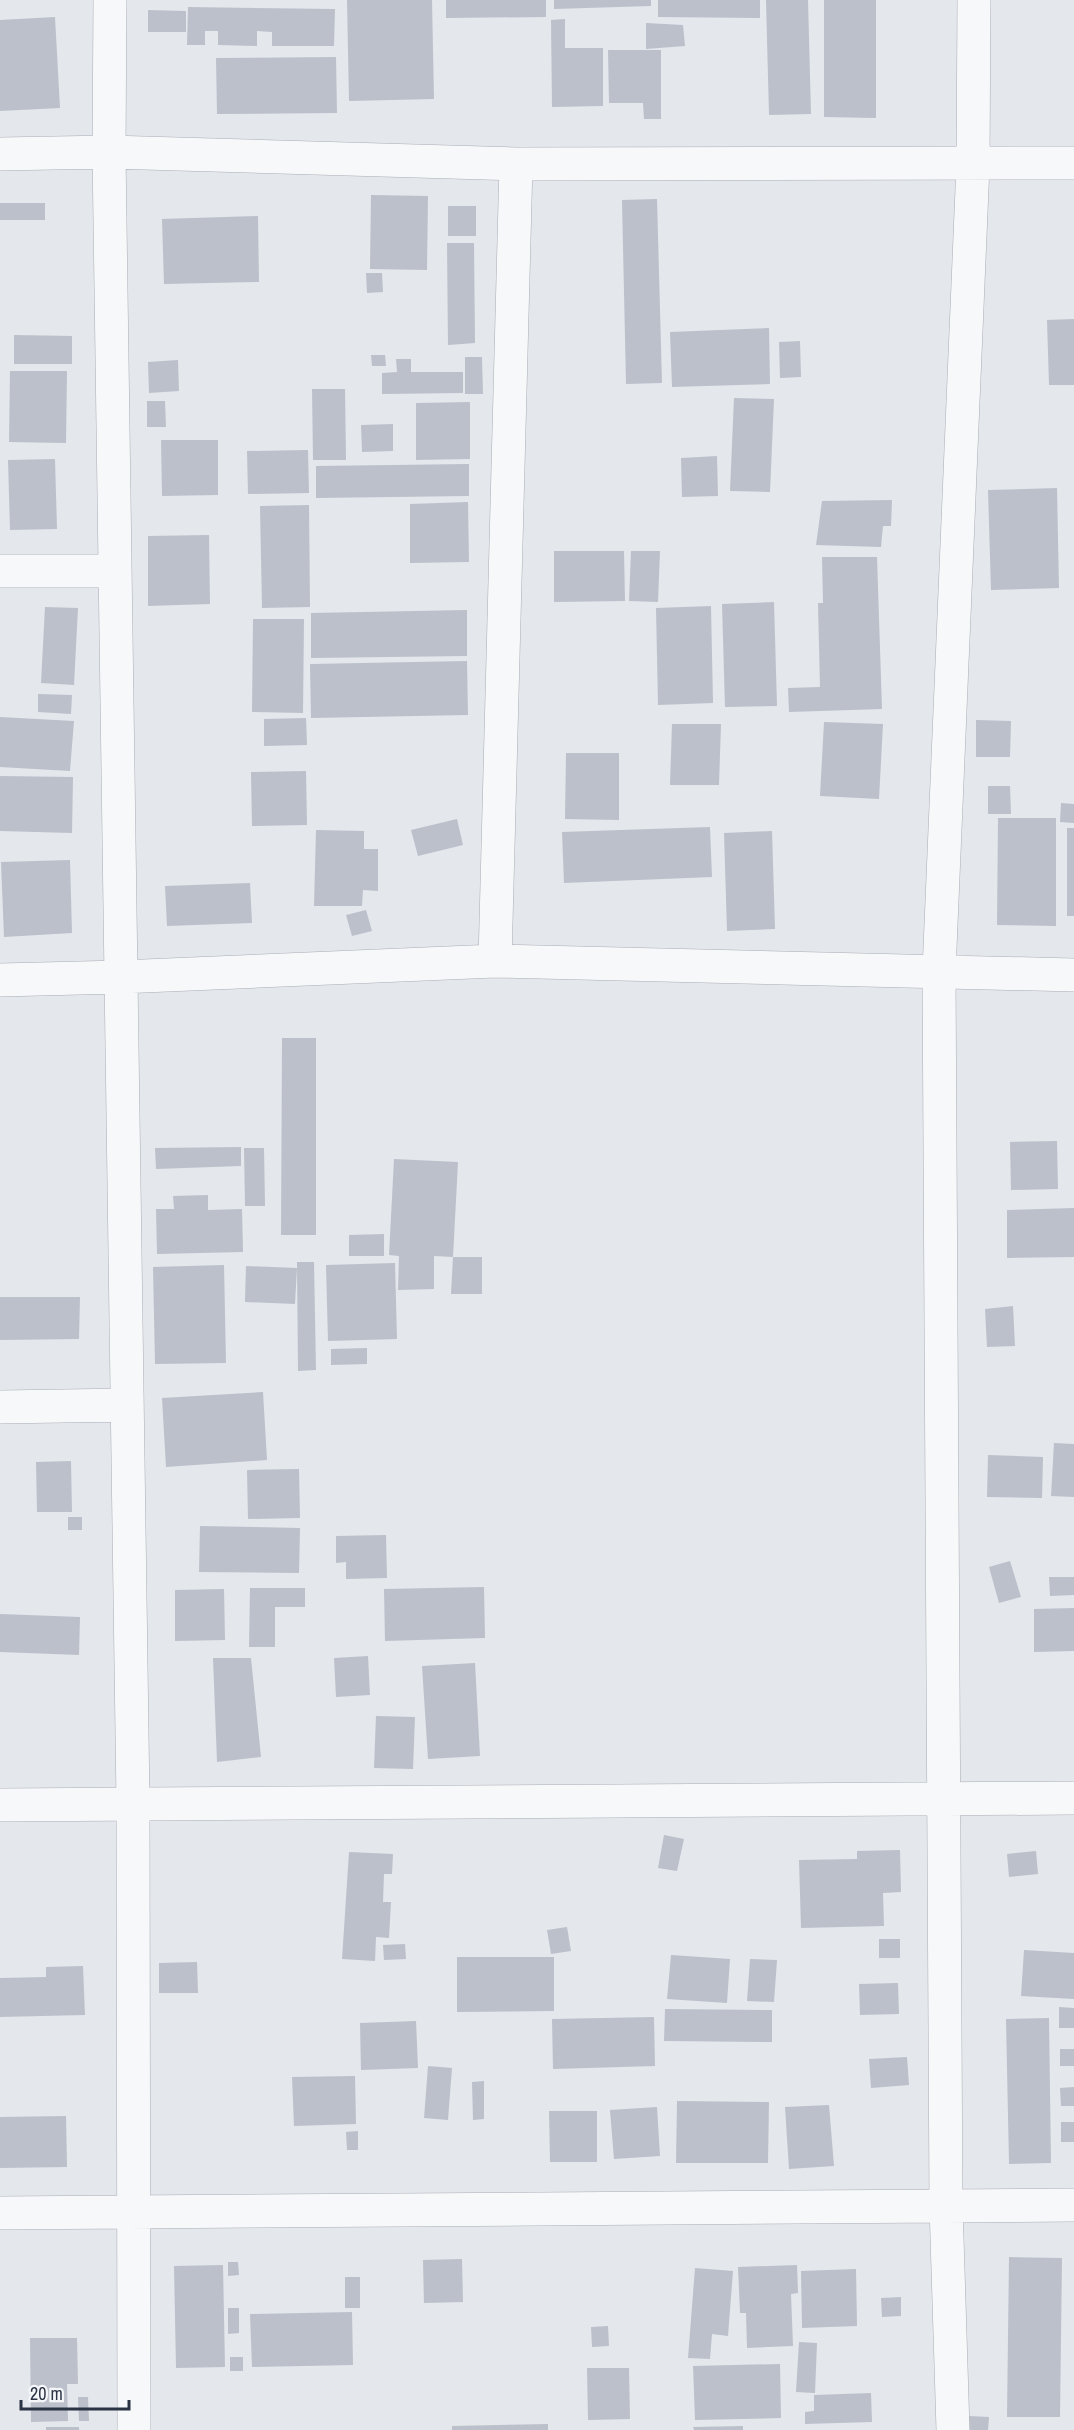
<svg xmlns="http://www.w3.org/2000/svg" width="1074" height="2430" font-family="'Archivo Narrow',sans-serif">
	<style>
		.building { fill: #bbc0ca }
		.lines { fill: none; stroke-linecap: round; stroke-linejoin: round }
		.street-casing { stroke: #a9aeb7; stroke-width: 34 }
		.street { stroke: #f7f8fa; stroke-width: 33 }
	</style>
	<rect width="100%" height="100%" fill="#e4e7ec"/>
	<path class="building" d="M347,0H432L434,99L349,101Z
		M446,0H546V17L446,18Z
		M554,0H651V6L554,9Z
		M658,0H760V18L658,17Z
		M766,0H808L811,114L769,115Z
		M824,0H876V118L824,117Z
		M188,7L335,9L334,46H272V32L257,31V46L218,45V31H205V45H187Z
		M148,10L186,11V32H148Z
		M55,17L60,108L0,111V20Z
		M565,19V48H603V106L552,107L551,20Z
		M646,23L683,25L685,46L646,49Z
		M608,50H661V119H644L643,103H609Z
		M336,57L337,113L217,114L216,58Z
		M371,195L428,196L427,270L370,269Z
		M657,199L662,383L626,384L622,200Z
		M0,203H45V220H0Z
		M448,206H476V236H448Z
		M258,216L259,282L164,284L162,219Z
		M447,243H474L475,343L448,345Z
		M366,273H382L383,292L367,293Z
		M1074,319V385H1049L1047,320Z
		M769,328L770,384L672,387L670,332Z
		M14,335L72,336V364H14Z
		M800,341L801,377L780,378L779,342Z
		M371,355H385L386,366H372Z
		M465,357H482L483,394H465Z
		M396,359H411V372H463V393L382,394V373L397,372Z
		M178,360L179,391L149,393L148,362Z
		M10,371H67L66,443L9,442Z
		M312,389H345L346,460H313Z
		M734,398L774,399L770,492L730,491Z
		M147,401H165L166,427H147Z
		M470,402V459L416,460V403Z
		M393,424V451L362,452L361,425Z
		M161,440H218V495L162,496Z
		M308,450L309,493L248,494L247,451Z
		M717,456L718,496L682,497L681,458Z
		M55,459L57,529L10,530L8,460Z
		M469,464V496L316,498V466Z
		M1057,488L1059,588L991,590L988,490Z
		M892,500L891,526H883L881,547L816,545L822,501Z
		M468,502L469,562L410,563V504Z
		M309,505L310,607L262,608L260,506Z
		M209,535L210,604L148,606V536Z
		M554,551H624L625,601L554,602Z
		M631,551H660L658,602L629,601Z
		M822,557H877L882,709L789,712L788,688L820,687L818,603H823Z
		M774,602L777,706L725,707L722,604Z
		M711,606L713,703L658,705L656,608Z
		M45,607L78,608L74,685L41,683Z
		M467,610V656L311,658V613Z
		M253,619H304L303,713L252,712Z
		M467,661L468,715L311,718L310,664Z
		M38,694L72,695L71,714L38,712Z
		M0,717L74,721L70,771L0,767Z
		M306,718L307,745L264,746V719Z
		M976,720L1011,721L1010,757H976Z
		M824,722L883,724L879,799L820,796Z
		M672,724H721L719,785H670Z
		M566,753H619V820L565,819Z
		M306,771L307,825L252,826L251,772Z
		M0,776L73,777L72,833L0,831Z
		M988,786H1010L1011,814H988Z
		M1061,803L1074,804V823L1060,822Z
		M998,818H1056V926L997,925Z
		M457,819L463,845L418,856L411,830Z
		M710,827L712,877L564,883L562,832Z
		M1067,828H1074V916H1067Z
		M316,830L364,831V849H378V891L363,890L362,906H314Z
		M772,831L775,929L727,931L724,833Z
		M70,860L72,933L4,937L1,862Z
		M250,883L252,923L167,926L165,886Z
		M366,910L372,931L352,936L346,915Z
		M282,1038H316V1235H281Z
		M1057,1141L1058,1189L1011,1190L1010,1142Z
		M241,1147V1166L156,1169L155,1148Z
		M244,1148H264L265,1206H245Z
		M394,1159L458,1162L453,1257L434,1256V1289L398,1290L399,1256L389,1255Z
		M208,1195V1210L242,1209L243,1252L157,1254L156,1209H174L173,1196Z
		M1074,1208V1257L1007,1258V1210Z
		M384,1234V1256H349V1235Z
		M453,1257H482V1294H451Z
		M297,1262H314L316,1370L298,1371Z
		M395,1263L397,1339L328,1341L326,1265Z
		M224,1265L226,1363L155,1364L153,1267Z
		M246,1266L297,1268L295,1304L245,1302Z
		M0,1297H80L79,1339L0,1340Z
		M1013,1306L1015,1346L987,1347L985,1309Z
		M367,1348V1364L331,1365V1349Z
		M263,1392L267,1460L166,1467L162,1398Z
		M1054,1443L1074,1444V1497L1051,1496Z
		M988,1455L1043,1457L1042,1498L987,1497Z
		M71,1461L72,1512H37L36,1462Z
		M299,1469L300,1518L248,1519L247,1470Z
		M68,1517H82V1530H68Z
		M200,1526L300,1528L299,1573L199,1572Z
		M386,1535L387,1578L346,1579V1562L336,1563V1536Z
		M1010,1561L1021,1597L999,1603L989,1567Z
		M1049,1577H1074V1595L1050,1596Z
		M484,1587L485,1638L385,1641L384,1589Z
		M250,1588H305V1607H275V1647H249Z
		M224,1589L225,1640L175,1641V1590Z
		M1074,1608V1651L1034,1652V1609Z
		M0,1614L80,1617L79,1655L0,1652Z
		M368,1656L370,1695L336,1697L334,1658Z
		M213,1658H251L261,1757L217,1762Z
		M475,1663L480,1756L428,1759L422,1666Z
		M376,1716L415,1717L413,1769L374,1768Z
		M664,1835L684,1839L677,1871L658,1868Z
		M900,1850L901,1892L883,1893L884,1926L801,1928L799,1860L857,1859V1851Z
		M1036,1851L1038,1874L1009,1877L1007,1854Z
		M349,1852L393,1854L392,1874H384L383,1902H391L389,1938L376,1937L375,1961L342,1959Z
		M567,1927L571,1951L551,1954L547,1930Z
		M879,1939H900V1958H879Z
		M405,1944L406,1959L384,1960L383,1945Z
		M1024,1950L1074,1953V1999L1021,1996Z
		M671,1955L730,1959L727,2003L667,1999Z
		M457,1957H554V2011L457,2012Z
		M750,1959L777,1960L774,2002L747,2001Z
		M197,1962L198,1993H159V1963Z
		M83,1966L85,2015L0,2017V1978L46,1977V1967Z
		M898,1983L899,2014L860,2015L859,1984Z
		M1059,2007L1074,2008V2028H1059Z
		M665,2009L772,2010V2042L664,2041Z
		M654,2017L655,2066L553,2069L552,2019Z
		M1049,2018L1051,2163L1009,2164L1006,2019Z
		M416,2021L418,2068L361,2070L360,2023Z
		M1060,2049H1074V2066H1060Z
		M907,2057L909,2085L871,2088L869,2059Z
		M428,2066L452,2068L448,2120L424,2118Z
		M355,2076L356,2124L294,2126L292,2077Z
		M484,2081V2119L473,2120L472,2082Z
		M1074,2087V2106H1061L1060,2088Z
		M677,2101L769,2102L768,2163H676Z
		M829,2105L834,2166L789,2169L785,2107Z
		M657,2107L660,2156L614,2159L610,2110Z
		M549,2111H597V2162H550Z
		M66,2116L67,2167L0,2168V2117Z
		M1061,2122H1074V2142H1061Z
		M358,2131V2150H347L346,2132Z
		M1009,2257L1062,2258L1060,2417H1007Z
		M462,2259L463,2302L424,2303L423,2260Z
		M228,2262H238L239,2275L228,2276Z
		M223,2265L225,2367L176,2368L174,2266Z
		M797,2265L798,2293L791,2294L793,2346L747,2348L746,2313H740L738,2267Z
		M695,2268L733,2271L728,2336L712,2334L710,2359L688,2358Z
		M856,2269L857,2326L802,2328L801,2271Z
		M345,2277H360V2308H345Z
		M901,2297V2316L882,2317L881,2298Z
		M228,2308H239V2333L228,2334Z
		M352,2312L353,2365L252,2367L250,2314Z
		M608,2326L609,2346L592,2347L591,2327Z
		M30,2338H77L78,2384H67L68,2421L31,2422Z
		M799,2342L817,2343L815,2393L796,2392Z
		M230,2357H243V2371H230Z
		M780,2364L781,2418L695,2420L693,2366Z
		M587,2368H629L630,2419L588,2420Z
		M871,2393L872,2422L805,2424V2412L814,2411V2395Z
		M78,2397H88L89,2421H79Z
		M969,2416L989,2417L988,2430H969Z
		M548,2424V2430H452V2426Z
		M743,2426V2430H694L693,2427Z
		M46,2427H79V2430H46Z"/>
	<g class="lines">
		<g class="street-casing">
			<path id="street" d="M110,0L109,152L133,1802L134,2430
				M0,154L109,152L516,164L1074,163
				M0,571H115
				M495,961L516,164
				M0,980L120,977L495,961L1074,975
				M0,1407L127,1405
				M0,1805L1074,1798
				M0,2213L1074,2205
				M953,2430L946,2205L939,972L973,165L974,0"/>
		</g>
		<use href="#street" class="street"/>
	</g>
	<path d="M21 2400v9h108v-9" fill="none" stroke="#2b3445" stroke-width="3"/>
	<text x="30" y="2400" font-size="18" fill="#2b3445" stroke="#f4f6f9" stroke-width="4.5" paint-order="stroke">20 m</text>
</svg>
